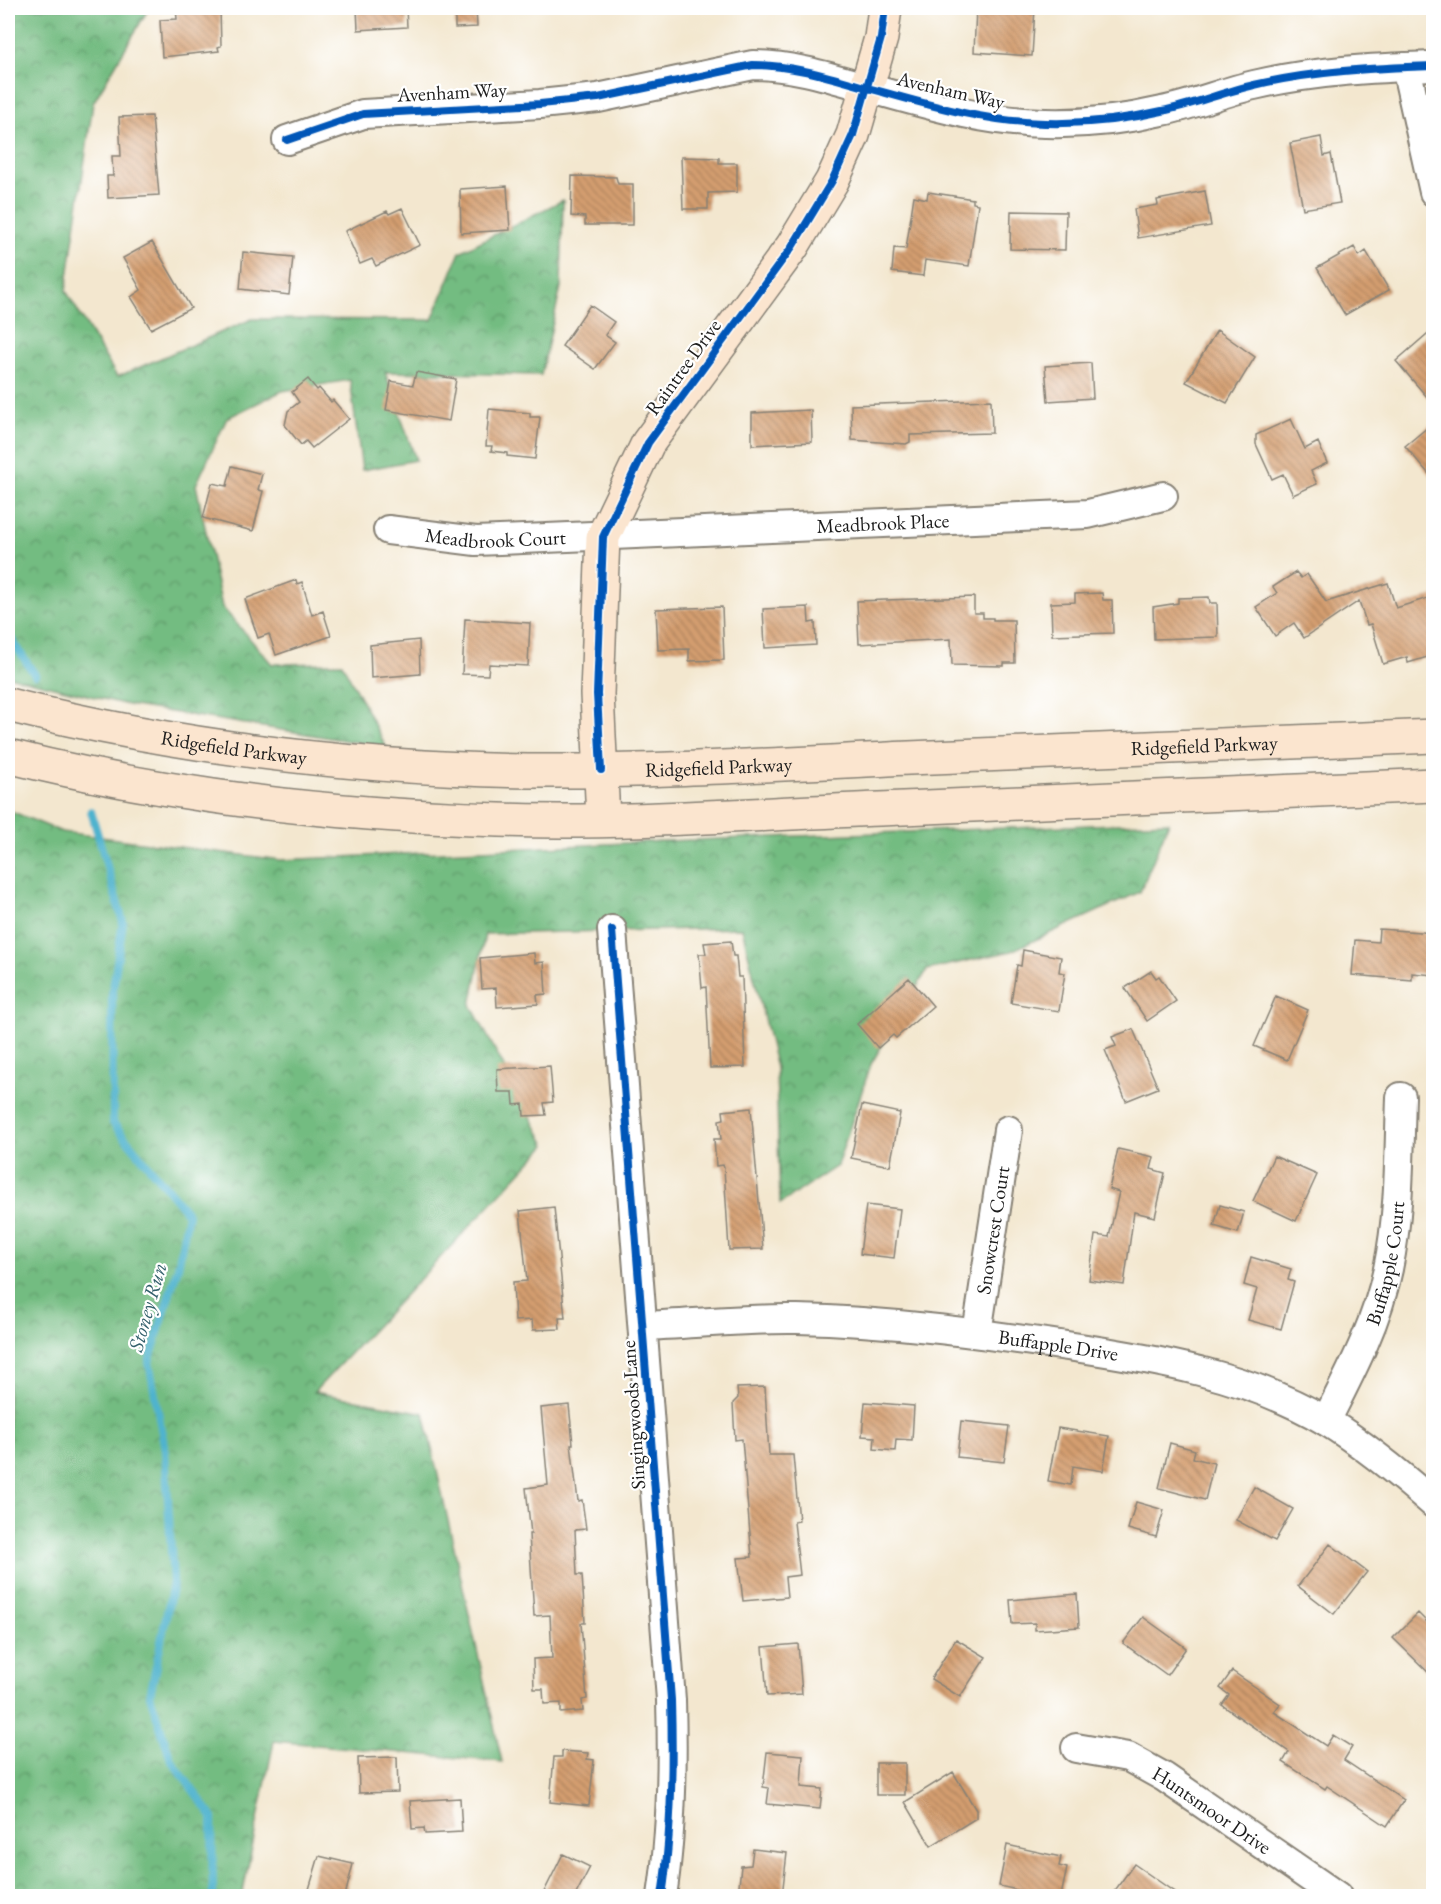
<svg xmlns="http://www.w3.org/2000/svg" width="1441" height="1904" font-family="'EB Garamond',serif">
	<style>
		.forest { fill: url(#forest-crowns); stroke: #486c4e; stroke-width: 1.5 }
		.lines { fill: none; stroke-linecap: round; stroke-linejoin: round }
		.stream { stroke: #4fb3ce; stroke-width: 8 }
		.building { fill: url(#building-back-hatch) }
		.street-casing { stroke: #888276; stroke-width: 32 }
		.secondary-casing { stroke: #888276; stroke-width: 36 }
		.street { stroke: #fff; stroke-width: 28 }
		.secondary { stroke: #fbe5cf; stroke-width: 33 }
		.cycleway-casing { stroke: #fff; stroke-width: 11 }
		.cycleway { stroke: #0057b8; stroke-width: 8 }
		.labels { text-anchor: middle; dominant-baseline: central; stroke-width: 4.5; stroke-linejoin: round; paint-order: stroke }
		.street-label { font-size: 20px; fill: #1c1c1c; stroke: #fff }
		.water-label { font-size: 21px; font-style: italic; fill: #33606c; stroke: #fff }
	</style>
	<defs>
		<pattern id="forest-crowns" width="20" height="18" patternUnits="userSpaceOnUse" patternTransform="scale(1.5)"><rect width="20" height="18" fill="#73bc81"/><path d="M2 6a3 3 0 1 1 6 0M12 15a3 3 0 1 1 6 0" fill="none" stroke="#5e9869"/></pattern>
		<pattern id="building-back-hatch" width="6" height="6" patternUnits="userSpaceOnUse" patternTransform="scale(1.5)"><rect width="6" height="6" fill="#d49e70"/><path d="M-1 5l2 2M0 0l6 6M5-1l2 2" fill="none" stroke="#ab805b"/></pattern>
	</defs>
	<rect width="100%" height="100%" fill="#fff"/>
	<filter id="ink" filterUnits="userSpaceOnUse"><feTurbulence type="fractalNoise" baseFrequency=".0167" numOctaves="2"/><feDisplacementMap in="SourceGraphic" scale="12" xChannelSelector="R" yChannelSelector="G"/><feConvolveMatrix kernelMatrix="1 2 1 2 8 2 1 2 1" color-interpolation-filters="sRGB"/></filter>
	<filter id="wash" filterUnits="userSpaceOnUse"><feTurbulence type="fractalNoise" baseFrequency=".008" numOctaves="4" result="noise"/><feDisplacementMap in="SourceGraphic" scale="24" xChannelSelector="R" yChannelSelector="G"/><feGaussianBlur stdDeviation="1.35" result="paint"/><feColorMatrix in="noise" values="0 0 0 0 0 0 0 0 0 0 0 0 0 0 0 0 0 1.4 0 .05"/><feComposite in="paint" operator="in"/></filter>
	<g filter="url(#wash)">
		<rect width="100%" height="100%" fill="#f3e7cf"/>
		<path class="forest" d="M8,8H149L93,103L66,291L117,377L252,319L432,320L460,252L563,200L561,287L541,375L385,372L416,460L362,470L350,380L282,391L227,418L196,485L222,607L272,664L342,663L386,747L128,705L8,676Z
			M8,810L62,832L281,860L666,841L1169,822L1140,892L1011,951L927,970L871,1064L837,1166L780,1204L776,1068L742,928L485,934L471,1005L546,1145L314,1392L424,1413L502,1762L274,1741L242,1896H8Z"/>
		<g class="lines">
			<path class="stream" d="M8,634L35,675
				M91,811L123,922L112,995L113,1123L188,1214L178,1267L149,1362L165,1450L173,1583L150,1695L171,1760L212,1816L213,1896"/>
		</g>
		<g id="blocks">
			<path class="building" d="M176,8H220L221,46L218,47L219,51L162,57L160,20L177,19Z
				M357,8H406L407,27L358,30Z
				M455,8H476L477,27L455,28Z
				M976,8H1035L1032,56L974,52Z
				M152,116L159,195L108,198L107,176H113L112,156H121L119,117Z
				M1321,137L1324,156L1331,154L1340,203L1303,209L1290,143Z
				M681,157L719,158V163H737V192L708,193V209H683Z
				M572,176L616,177L618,184H633V225H585V217L571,216Z
				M507,186L510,230L461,233L460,189Z
				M1205,191L1211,226L1138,238L1134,209L1158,205L1157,200Z
				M928,192L973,199V203L978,204L969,266L925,260L923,276L892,272L894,248L906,249L914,196L927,199Z
				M402,208L420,245L376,266L372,259L360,264L345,231L387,211L389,214Z
				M1011,211L1066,212L1065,250L1010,249Z
				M152,242L191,308L151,329L131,297L141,290L123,258Z
				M1354,247L1359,256L1366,251L1389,290L1345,315L1317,268Z
				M243,252L293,257L289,295L240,289Z
				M590,305L614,322L605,335L615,342L595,369L562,346Z
				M1434,328V405L1396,361Z
				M1217,330L1255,357L1227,403L1186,382Z
				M1091,363L1093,398L1048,401L1045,366Z
				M416,372L456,379L449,421L386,410L391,381L413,385Z
				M308,379L317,390L319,388L331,402L333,400L349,419L312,448L306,441L301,445L285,425L288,411L299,402L292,392Z
				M991,400L992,433L910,435V442L906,444L852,440L851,405Z
				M489,409L530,413V417H540L535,459L507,456V453L491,451L492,446H486Z
				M811,410L812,442L752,445V413Z
				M1291,419L1305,449L1318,442L1327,463L1311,471L1317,484L1293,495L1283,474L1272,479L1256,444V435Z
				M1434,422V480L1405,446Z
				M232,466L262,474L258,490L263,491L253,531L203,518L212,483L227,486Z
				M1296,572L1301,578L1307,574L1326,602L1388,583L1396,608L1434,596V655L1408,663L1407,657L1383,664L1371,624L1367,625L1359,601L1304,638L1294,623L1275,636L1256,607L1277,593L1273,587Z
				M296,580L297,584L302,582L312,615L323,611L331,636L276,655L269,634L258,638L245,599Z
				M1102,593L1103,600H1112L1113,633L1052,635L1051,603L1075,602V594Z
				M974,597V613H983V618H993V620H1014L1015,663H1004V666L952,665L951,639L859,644L857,601Z
				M1209,597L1210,603H1217L1218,637L1154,639L1153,607L1178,603V598Z
				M722,607L724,660L689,661V649L658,650L656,609Z
				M808,607L809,623L815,622L816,645L765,648L763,609Z
				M465,619L530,623L528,666L489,664L488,675L462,674Z
				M419,640L420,674L371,678L370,645Z
				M1379,929L1434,933V975L1412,973V980L1352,975L1355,940L1378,942Z
				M731,941L733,956H736L738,977H742L745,1067L710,1068L706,987L702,988L699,954H706L704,943Z
				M1023,950L1061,957L1059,972L1065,973L1059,1011L1011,1003L1017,965L1021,966Z
				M534,953L535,963L544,962L546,994L537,995L538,1004L497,1007L496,988L482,989L480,958Z
				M1151,971L1156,978L1159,976L1176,1001L1147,1021L1125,988Z
				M909,978L933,1006L896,1038L893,1035L878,1048L857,1024Z
				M1276,996L1308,1010L1287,1060L1254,1046Z
				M1133,1029L1158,1088L1126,1101L1105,1050L1116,1046L1112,1037Z
				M550,1066L553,1102L544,1103L546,1115L524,1116L523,1104L514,1105L513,1092H498L497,1069Z
				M862,1105L900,1113L890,1166L851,1158Z
				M751,1108L763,1249L729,1250L724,1168L723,1165L716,1166L714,1139H721L719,1120L724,1119L723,1111Z
				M1118,1149L1154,1157L1151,1169L1165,1173L1155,1217L1134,1212L1124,1285L1089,1280L1095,1235L1109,1237L1119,1192L1109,1189Z
				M1274,1156L1317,1175L1296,1221L1253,1201Z
				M866,1205L900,1209L894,1258L860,1254Z
				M1220,1205L1244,1212L1238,1233L1214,1226Z
				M554,1207L565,1318H559L560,1329L533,1330L532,1320L515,1321L513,1282L527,1281L520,1211Z
				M1251,1257L1291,1269L1288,1280L1294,1282L1281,1329L1248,1320L1257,1289L1244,1285Z
				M765,1387L769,1455H793L799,1521L794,1522L800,1575L785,1577L787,1597L743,1601L738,1558L752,1557L742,1439L735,1440L733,1403L738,1398L737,1388Z
				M865,1402L914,1406L912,1440L896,1439L895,1451L874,1449L875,1437L862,1436Z
				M569,1405L573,1444H571L578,1501L582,1500L586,1529L575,1530L577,1575H582L585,1623H581L587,1699L582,1700L583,1711L561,1713V1703L544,1704L543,1689H534L533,1659L552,1658L550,1615L534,1616L529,1534H531L526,1488L548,1485L541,1408Z
				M961,1421L1009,1426L1004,1462L957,1457Z
				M1058,1428L1109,1436L1103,1471L1073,1466L1071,1485L1048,1481Z
				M1170,1443L1195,1450L1193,1458L1214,1463L1205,1500L1159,1488Z
				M1254,1487L1293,1509L1275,1541L1236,1520Z
				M1136,1502L1164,1510L1156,1537L1128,1529Z
				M1330,1544L1367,1572L1334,1614L1298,1586Z
				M1077,1594L1079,1627L1035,1630V1623L1012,1624L1010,1600Z
				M1418,1613L1434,1629V1678L1393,1638Z
				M1143,1617L1186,1648L1167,1675L1123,1643Z
				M956,1639L986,1657L960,1697L931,1679Z
				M798,1644L802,1694L767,1696L763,1647Z
				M1232,1671L1280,1704L1274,1712L1326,1746L1333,1735L1352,1747L1344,1760L1404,1800L1387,1826L1327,1786L1325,1789L1283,1762L1289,1752L1222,1705L1229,1695L1220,1688Z
				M562,1751L588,1753L587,1759L594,1760L589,1806L550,1802L554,1757H562Z
				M767,1752L803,1755L801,1787L822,1789L820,1809L767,1804L769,1788L763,1787Z
				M397,1757L398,1792L359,1793L358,1758Z
				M876,1763H905V1795H876Z
				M953,1772L976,1810V1818L931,1846L905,1802Z
				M460,1798L462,1832L425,1834L424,1828L412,1829L410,1801Z
				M1007,1845L1061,1857L1059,1866L1067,1868L1061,1896H1021L1022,1891L999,1886Z
				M753,1849L787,1853L782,1896H738L741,1866L751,1865Z
				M563,1854L590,1867L575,1896H542Z
				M319,1856L353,1864L345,1896H307Z
				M1134,1864L1180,1896H1111Z"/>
		</g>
	</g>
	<g filter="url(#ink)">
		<use href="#blocks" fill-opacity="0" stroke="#888276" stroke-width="1.5"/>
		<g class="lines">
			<g class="street-casing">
				<g id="street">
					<path d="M1406,67L1434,192"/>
					<path d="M287,140L363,114L540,104L598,98L753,65C792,65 830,77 868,88C926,104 984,122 1045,123C1084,124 1124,120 1162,111C1193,105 1223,92 1254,85C1313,71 1373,68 1434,66"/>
					<path id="s1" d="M388,530L476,541L1088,514L1163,496"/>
					<path d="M612,930L671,1700C673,1767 672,1830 662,1896"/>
					<path id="s2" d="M643,1326C694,1324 746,1318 797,1319C888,1321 977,1333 1067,1346C1155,1359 1248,1375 1326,1421C1365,1445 1400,1474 1434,1504"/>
					<path id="s3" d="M977,1333L1008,1130"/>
					<path id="s4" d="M1326,1421C1351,1372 1377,1323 1388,1269C1400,1213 1399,1154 1401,1097"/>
					<path id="s5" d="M1076,1748L1128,1757L1164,1777L1337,1896"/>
				</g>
			</g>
			<g class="secondary-casing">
				<g id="secondary">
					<path id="s6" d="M8,705C178,747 352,768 528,771C654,772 782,764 909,758C1084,750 1259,743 1434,736"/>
					<path d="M8,756C167,796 335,815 499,820C626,824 754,814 880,809C1065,801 1249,793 1434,785"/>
					<path d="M603,819L597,694L603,537L648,443L792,247L832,181L853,135L881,38L885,8"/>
				</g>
			</g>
			<use href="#street" class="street"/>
			<use href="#secondary" class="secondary"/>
			<g class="cycleway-casing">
				<path id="cycleway" d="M287,140L363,114L540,104L598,98L753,65C792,65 830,77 868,88C926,104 984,122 1045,123C1084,124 1124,120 1162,111C1193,105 1223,92 1254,85C1313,71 1373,68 1434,66
					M601,770L597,694L603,537L648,443L792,247L832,181L853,135L881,38L885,8
					M612,930L671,1700C673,1767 672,1830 662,1896"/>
			</g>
			<use href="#cycleway" class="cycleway"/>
		</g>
	</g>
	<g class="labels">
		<g class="street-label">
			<text transform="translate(951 90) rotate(13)">Avenham Way</text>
			<text transform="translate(452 92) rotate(-3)">Avenham Way</text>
			<text transform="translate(683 367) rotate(-54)">Raintree Drive</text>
			<text stroke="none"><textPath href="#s1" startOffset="496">Meadbrook Place</textPath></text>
			<text stroke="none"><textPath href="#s1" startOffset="108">Meadbrook Court</textPath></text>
			<text stroke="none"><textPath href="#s6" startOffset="1202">Ridgefield Parkway</textPath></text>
			<text stroke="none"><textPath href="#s6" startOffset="230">Ridgefield Parkway</textPath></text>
			<text stroke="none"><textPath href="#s6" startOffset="716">Ridgefield Parkway</textPath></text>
			<text stroke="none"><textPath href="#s3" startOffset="104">Snowcrest Court</textPath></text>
			<text stroke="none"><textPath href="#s4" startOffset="170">Buffapple Court</textPath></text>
			<text stroke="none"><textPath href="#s2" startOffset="417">Buffapple Drive</textPath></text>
			<text transform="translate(633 1415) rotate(-94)">Singingwoods Lane</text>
			<text stroke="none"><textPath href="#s5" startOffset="152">Huntsmoor Drive</textPath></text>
		</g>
		<g class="water-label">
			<text transform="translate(147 1307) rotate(-74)">Stoney Run</text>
		</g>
	</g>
	<rect width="1441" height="1904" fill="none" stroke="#fff" stroke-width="30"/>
</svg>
